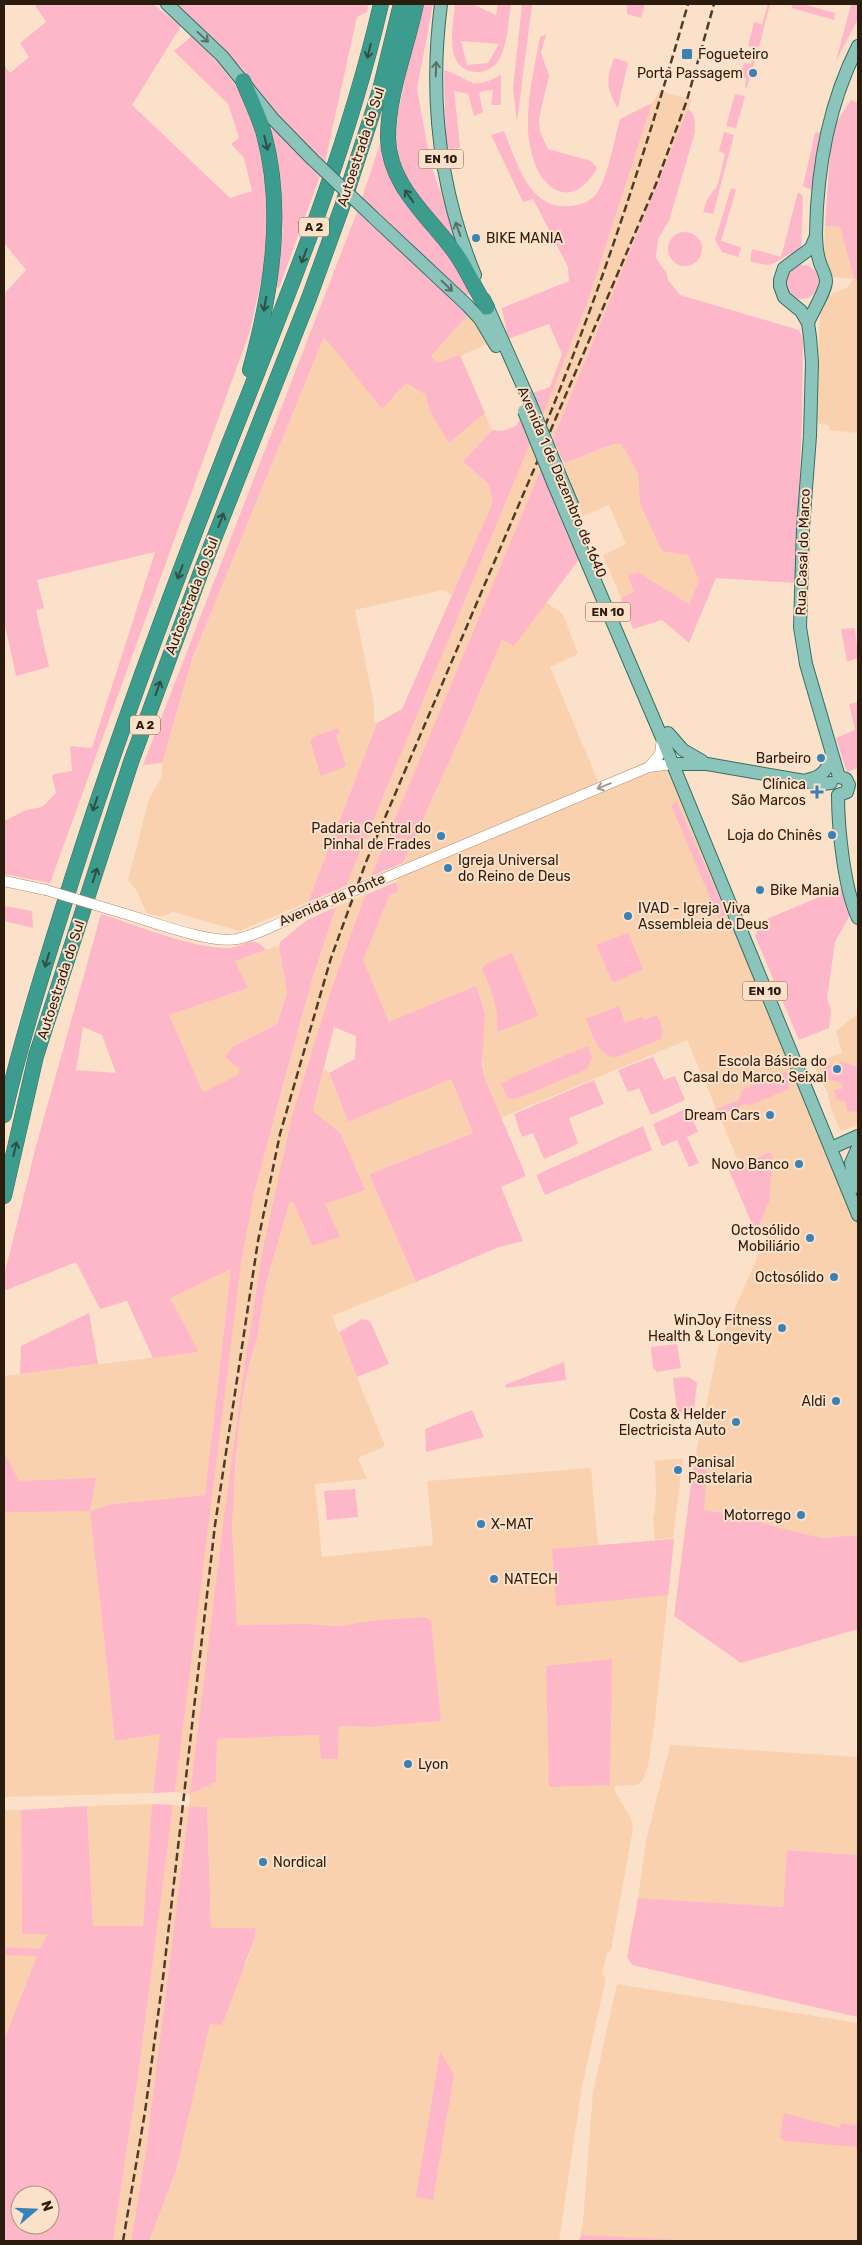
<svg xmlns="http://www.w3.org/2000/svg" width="862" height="2245" font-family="Rubik,sans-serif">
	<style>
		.built { fill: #fad1ae }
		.green { fill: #feb7c9; fill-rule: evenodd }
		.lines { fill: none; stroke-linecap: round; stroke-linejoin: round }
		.minor-casing { stroke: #b48b67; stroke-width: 11 }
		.major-casing { stroke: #366f61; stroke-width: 14 }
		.highway-casing { stroke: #366f61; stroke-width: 16 }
		.minor { stroke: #fff; stroke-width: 10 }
		.major { stroke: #8ac4bb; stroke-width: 12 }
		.highway { stroke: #3c9c8e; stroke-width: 15 }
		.rail { stroke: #4d3b2b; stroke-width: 2.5; stroke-dasharray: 8 4; stroke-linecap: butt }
		.minor-bridge-casing { stroke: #b48b67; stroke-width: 11; stroke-linecap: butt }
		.major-bridge-casing { stroke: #366f61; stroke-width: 14; stroke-linecap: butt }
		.minor-bridge { stroke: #fff; stroke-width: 10 }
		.major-bridge { stroke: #8ac4bb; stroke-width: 12 }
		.oneway { stroke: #5b7064 }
		.oneway2 { stroke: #324f41 }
		.oneway3 { stroke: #a09992 }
		.poi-dot { fill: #3982b6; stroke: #fce1ca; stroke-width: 2 }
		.labels { text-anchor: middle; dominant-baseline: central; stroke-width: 4; stroke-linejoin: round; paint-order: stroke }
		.shield { fill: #fce1ca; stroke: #6a5746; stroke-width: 1 }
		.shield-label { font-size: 12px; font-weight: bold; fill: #2c1c0d }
		.poi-label { font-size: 14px; fill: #2c1c0d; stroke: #fce1ca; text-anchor: end }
		.street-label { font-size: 14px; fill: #2c1c0d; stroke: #fce1ca }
	</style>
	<rect width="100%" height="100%" fill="#fce1ca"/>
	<path class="built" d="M660,91L692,100L553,439L543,415L589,298L652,103Z
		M825,226L840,227L854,278L858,279V433L829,430V425L815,423L820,305L833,293L848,287L854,279L833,277L824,258Z
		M468,315L489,343L460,356L492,430L463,462L488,483L493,502L453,596L443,590L355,610L374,704V721L377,723L308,902L239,931L173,912L161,917L146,913L137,891L128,880L149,799L162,776V763L192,659L324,337L382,409Z
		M530,444L541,469L486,602L371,876L346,886Z
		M614,444H621L638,473L640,504L662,551L688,554L699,581L689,604L638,572L634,592L621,598L603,555L626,544L609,505L583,516L564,463Z
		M546,602L563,614L578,654L550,667L600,786L673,758L858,1206V1535L822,1538L776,1527L741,1515L688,1508L693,1469L718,1347L766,1237L757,1231L769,1202L773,1158L770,1152L740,1165L687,1040L500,1118L485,1079L476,987L389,1023L362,959L389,896L399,891L396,882L403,863L459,740L502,640L514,646Z
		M365,895L332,987L244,1369L191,1793L216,1782L217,1739L319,1735L338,1759L339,1726L371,1727L441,1721L437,1691L377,1620L338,1626L306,1624L237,1625L232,1526L236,1453L242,1400L249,1365L257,1338L266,1283L290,1201L324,1069L329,1073L348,1122L451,1079L473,1133L369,1174L416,1282L332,1316L385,1446L358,1458L367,1479L315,1484L322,1557L433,1545L427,1481L591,1468L598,1546L674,1539L655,1719L648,1766L643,1780L637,1785L615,1786V1792L631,1818L633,1829L611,1950L607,1953L602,1974L606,1978L582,2087L559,2241H149L176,2171L210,2023L247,1962L254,1940L255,1928H211L207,1807L189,1808L145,2157L131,2241H113L138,2077L173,1805L189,1807L190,1794L175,1792L225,1383L241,1264L254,1194L312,980L336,907Z
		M278,946L287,993L277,1024L232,1047L225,1057L241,1069L238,1075L203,1092L169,1015L248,988L235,961Z
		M858,1014V1124L841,1131L832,1112L827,1091L817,1074L814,1063L842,1053L836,1031Z
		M231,1269L205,1495L112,1504L90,1511L115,1741L160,1734L153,1793L4,1797V1376L199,1352L169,1298Z
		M683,1458L673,1538L655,1540L653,1516H654L656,1495L655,1461Z
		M670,1745L858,1757V1855L787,1850L783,1907L638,1898L646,1841Z
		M152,1804L144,1926H93L87,1806Z
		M4,1810H21L22,1933H47L4,2040Z
		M617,1984L858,2023V2241H579L583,2222L593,2092Z"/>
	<path class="green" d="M34,4H153L181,26L132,105L230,198L252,191L244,158L231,144L239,138L228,104L174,51L192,36L220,65L242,94L257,126L269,200L266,258L250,331L50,883L4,874V821L26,810L42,807L56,793L52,776L54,774L72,771L70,746L92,748L155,552L37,580L44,608L36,610L49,667L16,676L4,621V294L26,270L4,243V65L10,73L29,57L20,43L46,22Z
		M174,4H368L367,12L357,17L325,162L271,111L242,68Z
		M421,4H433L417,89L431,166L464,255L406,183L397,156L396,135L398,113Z
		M455,4H472L496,15L498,4H511C508,23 508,43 499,60C495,67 487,71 480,72C442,73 453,27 455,4ZM461,41L499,44L488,63L467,65Z
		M522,4H532L517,122L513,89Z
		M627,4H645L641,18L627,14Z
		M768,4H770L759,47L748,46L754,22L762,24Z
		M788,4H803L835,13L834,20L792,8V6Z
		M851,4H858V19L836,61Z
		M546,34L541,53L549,75L539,119L540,132L548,149L591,161L597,168C590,180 579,195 562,192C535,186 527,143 528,121C528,93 535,65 540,37Z
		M753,56L756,57L747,87L745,88L746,78L740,77L744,63L751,64Z
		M614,58L628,62L618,108C606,90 606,78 614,58Z
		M444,70C473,79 469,92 501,75V105H491L493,90L479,92L483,112L474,116L468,94L454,91L460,146L459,148L450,149L446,146Z
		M735,94L745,96L736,128L726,126Z
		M851,100L858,103V279H854L840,227L825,226L830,152L837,121Z
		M652,103L589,298L543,415L533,393L550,387L562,354L549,324L508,339L502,308L569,281L568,267L533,199L523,202L491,135L504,131C516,160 529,211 570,206C581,205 590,202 597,193C609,174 614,140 620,119Z
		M688,109C697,114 694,124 695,132L669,221L658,239L656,258L667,274L668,280L680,295L799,330L803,339L802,422L795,583L716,578L689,643L662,620L633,629L621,598L634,592L628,576L638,572L689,604L699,581L688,555L662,551L640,504L638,473L621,444H614L564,463L553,439Z
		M273,128L320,176L279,288L275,286L283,230L279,176L270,131Z
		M724,132L734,135L713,214L703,212L707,200L718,184L725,154L719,151Z
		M820,132L812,190L803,186L815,133Z
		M383,134L427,224L473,293L465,296L362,198Z
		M731,188L736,190L721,241L740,247L741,249L738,257L722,252L715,240Z
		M798,192L802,195L803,199L801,247L798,252L789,254L775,263L768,265L751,262V252L753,249L781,257Z
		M357,212L468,315L431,356L437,363L460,355L485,413L449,443L429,410L426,395L406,383L382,409L324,337L192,659L162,763L143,765Z
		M668 249a17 17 0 1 1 34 0a17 17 0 1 1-34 0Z
		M785 282a17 17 0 1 1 34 0a17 17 0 1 1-34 0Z
		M520,419L530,444L346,886L308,902L377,723L402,709L493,502L488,483L463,462L492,430L503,431L516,426Z
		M541,469L580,558L514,646L502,640L459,740L403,863L371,876Z
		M855,628L858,658L847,662L841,629Z
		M858,702V768L847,772L836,738L855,730L849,704Z
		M338,728L340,733L336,735L346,766L321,776L310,741L313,737Z
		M677,802L727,915L719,919L671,805Z
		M396,882L399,891L389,896L363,960L389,1022L476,986L485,1014L482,1064L485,1079L526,1176L501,1187L523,1241L499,1247L416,1282L369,1174L473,1133L451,1079L348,1122L329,1073L355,1059L356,1036L334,1027L313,1111L341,1134L365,1190L325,1204L340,1237L312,1246L294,1203L290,1201L266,1283L257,1338L249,1365L242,1400L236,1453L232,1526L237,1625L306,1624L338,1626L377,1620L426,1617L431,1621L441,1721L371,1727L339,1726L338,1759H321L319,1735L217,1739L216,1782L190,1794L223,1525L244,1369L263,1249L292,1116L332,987L365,895Z
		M841,888L845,889L851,913L835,942L827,998L831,1010L829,1028L799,1040L755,936L762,921Z
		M4,906L32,911L33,928L4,921Z
		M336,907L312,980L284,1082L254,1194L241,1264L175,1792L153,1793L160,1734L115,1741L90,1511L4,1512V1452L19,1481L96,1478L90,1511L112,1504L205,1495L231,1269L170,1298L199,1352L153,1358L127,1301L100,1309L76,1262L4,1291V1276L36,1146L101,914C140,926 184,946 225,948C244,949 250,931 266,950L235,961L248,988L169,1015L203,1092L238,1075L240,1069L225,1057L232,1047L277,1024L287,993L279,949L280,942L307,920ZM83,1027L102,1035L116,1073L76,1070Z
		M628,933L643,969L613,983L596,945Z
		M512,953L538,1016L497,1032C500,1009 490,988 482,968L486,964Z
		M619,1006L625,1023L642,1017L644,1020L657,1015L663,1030L661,1039L617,1057C597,1057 593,1035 586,1019Z
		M588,1046L592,1057L587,1069L524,1096L514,1099L507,1098L501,1084L518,1075Z
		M653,1057L664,1080L675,1076L685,1100L651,1115L639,1088L628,1092L618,1070Z
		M842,1062L858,1067V1093L856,1094L858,1112L847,1111L845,1101L837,1100L834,1090L842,1089L843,1084L827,1079L823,1067Z
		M787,1071L789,1089L748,1106L746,1104L717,1116L714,1110L739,1100L742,1090Z
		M594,1080L604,1104L569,1118L578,1144L544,1159L533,1133L522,1137L514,1114Z
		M688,1108L698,1132L687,1137L699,1163L689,1167L677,1140L662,1146L653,1124Z
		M643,1126L652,1150L545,1195L536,1175Z
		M770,1152L773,1158L769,1202L757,1231H755L729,1170Z
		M89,1313L98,1364L20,1374L21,1346Z
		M362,1319L370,1321L389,1364L357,1377L339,1332Z
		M677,1344L681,1368L657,1372L653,1368L651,1347Z
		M564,1362L566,1380L507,1388L505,1385Z
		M689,1377L697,1383L694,1410L677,1413L673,1378Z
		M472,1410L484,1437L426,1452L425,1429Z
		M700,1463L707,1465L704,1510L741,1515L776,1527L822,1538L858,1535V1629L741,1663L674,1616L693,1469Z
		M355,1489L358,1517L327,1520L324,1491Z
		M674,1539L668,1595L556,1606L552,1549Z
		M612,1659L610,1785L549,1787L546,1666Z
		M152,1804L173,1805L138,2077L113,2241H4V2040L37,1956L4,1955V1947L40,1949L47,1934H22L21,1810L87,1806L93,1926H143ZM20,2195H50V2225H20Z
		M189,1807H207L211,1928H256L254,1940L222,2025L210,2024L176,2171L149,2241H131L145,2157Z
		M787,1850L858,1855V2017L632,1965L627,1957L638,1898L783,1907Z
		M440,2051L454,2075L433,2200L416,2197Z
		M784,2113L840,2128L841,2123L858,2126V2147L785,2141L780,2137Z
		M582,2235L700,2241H579Z"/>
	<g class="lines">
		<g class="minor-casing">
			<path id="minor" d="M649,767L660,754L662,738
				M399,872L649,767L672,764
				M4,881L46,890
				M122,913C150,921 209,944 237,939C261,934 285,920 308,910"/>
		</g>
		<g class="major-casing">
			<path id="major" d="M167,4L222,56L273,119L311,158
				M441,4C429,97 439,188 475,275
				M373,217L467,305L480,319L496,346
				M816,236L811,248L784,268L780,280V286L784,297L801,311L808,323L810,337L812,362L810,436L803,528L800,627L806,664L839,777
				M484,299L529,400
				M808,323C812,312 826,291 826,281C826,275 822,269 820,263C817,254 816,243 816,233C817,168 828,105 858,46
				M559,473L572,504
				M554,485L662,738L858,1215
				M668,733L683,750L702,761
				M672,764H707L822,784L831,783
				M807,780C823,777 828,769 832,753
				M838,795C838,827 844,889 858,918
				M838,795L847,792L849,785L846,779L839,777
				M838,1145L858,1136
				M855,1187L851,1163L858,1147"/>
		</g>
		<g class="highway-casing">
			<path id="highway" d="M416,4C407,48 388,93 388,138C389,187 431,218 456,254C468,271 475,290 487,307
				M243,81C250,98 259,116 264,134C285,212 271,294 250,370
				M4,1115C20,1045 41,978 62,911C111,753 169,598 229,444C286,299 346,156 381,4
				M4,1196L36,1056L131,762L202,569L309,298L342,207L380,90L401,4"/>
		</g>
		<use href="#minor" class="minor"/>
		<use href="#major" class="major"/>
		<use href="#highway" class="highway"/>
		<path class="rail" d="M545,426C602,288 647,147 688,4
			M123,2241L145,2112L163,1978L215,1525L258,1241L280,1134L331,958L366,862L656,184L687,100L714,4"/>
		<g class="minor-bridge-casing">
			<path id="minor-bridge" d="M46,890L122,913
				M308,910L399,872"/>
		</g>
		<g class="major-bridge-casing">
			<path id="major-bridge" d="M311,158L373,217
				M529,400L559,473
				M524,411L554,485"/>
		</g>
		<use href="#minor-bridge" class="minor-bridge"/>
		<use href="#major-bridge" class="major-bridge"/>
	</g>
	<defs><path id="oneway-shaft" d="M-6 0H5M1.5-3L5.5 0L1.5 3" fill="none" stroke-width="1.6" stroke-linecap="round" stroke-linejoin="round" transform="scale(1.25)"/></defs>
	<g class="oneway">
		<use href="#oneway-shaft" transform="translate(203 37) rotate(43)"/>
		<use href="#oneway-shaft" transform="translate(436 69) rotate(-88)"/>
		<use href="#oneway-shaft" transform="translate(458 229) rotate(-109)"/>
		<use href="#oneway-shaft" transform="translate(447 286) rotate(44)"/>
	</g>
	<g class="oneway2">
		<use href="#oneway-shaft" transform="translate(369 51) rotate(104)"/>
		<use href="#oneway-shaft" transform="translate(266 143) rotate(76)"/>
		<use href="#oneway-shaft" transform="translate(409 196) rotate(-125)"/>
		<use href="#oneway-shaft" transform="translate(304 256) rotate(111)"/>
		<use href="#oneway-shaft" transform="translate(265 304) rotate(100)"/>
		<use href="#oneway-shaft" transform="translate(221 520) rotate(-69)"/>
		<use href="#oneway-shaft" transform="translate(180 572) rotate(111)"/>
		<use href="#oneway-shaft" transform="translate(158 688) rotate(-70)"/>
		<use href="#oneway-shaft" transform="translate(95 804) rotate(109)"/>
		<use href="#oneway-shaft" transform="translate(95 875) rotate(-72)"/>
		<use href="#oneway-shaft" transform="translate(47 960) rotate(107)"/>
		<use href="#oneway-shaft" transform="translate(15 1149) rotate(-77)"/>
	</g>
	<use class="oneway3" href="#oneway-shaft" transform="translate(604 786) rotate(158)"/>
	<g class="poi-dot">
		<rect x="681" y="48" width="12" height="12" rx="2.5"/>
		<circle cx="753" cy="73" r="5"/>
		<circle cx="476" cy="238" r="5"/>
		<circle cx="821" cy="758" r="5"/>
		<path d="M814.5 784.5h5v5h5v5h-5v5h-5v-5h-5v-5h5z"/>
		<circle cx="832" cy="835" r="5"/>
		<circle cx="441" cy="836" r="5"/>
		<circle cx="448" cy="868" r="5"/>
		<circle cx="760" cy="890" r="5"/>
		<circle cx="628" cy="916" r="5"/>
		<circle cx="837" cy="1069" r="5"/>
		<circle cx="770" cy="1115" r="5"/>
		<circle cx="799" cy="1164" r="5"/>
		<circle cx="810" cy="1238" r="5"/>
		<circle cx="834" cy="1277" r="5"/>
		<circle cx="782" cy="1328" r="5"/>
		<circle cx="836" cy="1401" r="5"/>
		<circle cx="736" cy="1422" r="5"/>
		<circle cx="678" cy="1470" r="5"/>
		<circle cx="801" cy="1515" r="5"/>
		<circle cx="481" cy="1524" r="5"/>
		<circle cx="494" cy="1579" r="5"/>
		<circle cx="408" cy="1764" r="5"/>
		<circle cx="263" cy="1862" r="5"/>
	</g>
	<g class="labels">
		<g class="shield">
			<rect x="418.5" y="149.5" width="45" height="19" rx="4"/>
			<rect x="299" y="217.5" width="30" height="19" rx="4"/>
			<rect x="585.5" y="602.5" width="45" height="19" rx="4"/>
			<rect x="130" y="715.5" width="30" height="19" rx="4"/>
			<rect x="742.5" y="981.5" width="45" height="19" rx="4"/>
		</g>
		<g class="shield-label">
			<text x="441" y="159">EN 10</text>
			<text x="314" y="227">A 2</text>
			<text x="608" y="612">EN 10</text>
			<text x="145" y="725">A 2</text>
			<text x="765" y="991">EN 10</text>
		</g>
		<g class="poi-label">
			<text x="698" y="54" text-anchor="start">Fogueteiro</text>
			<text x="743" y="73">Porta Passagem</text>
			<text x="486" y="238" text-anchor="start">BIKE MANIA</text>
			<text x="811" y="758">Barbeiro</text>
			<text x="806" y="784">Clínica<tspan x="806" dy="16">São Marcos</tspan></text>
			<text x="431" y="828">Padaria Central do<tspan x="431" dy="16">Pinhal de Frades</tspan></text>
			<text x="822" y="835">Loja do Chinês</text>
			<text x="458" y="860" text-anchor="start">Igreja Universal<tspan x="458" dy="16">do Reino de Deus</tspan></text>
			<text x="770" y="890" text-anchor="start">Bike Mania</text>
			<text x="638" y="908" text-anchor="start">IVAD - Igreja Viva<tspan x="638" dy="16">Assembleia de Deus</tspan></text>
			<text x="827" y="1061">Escola Básica do<tspan x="827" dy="16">Casal do Marco, Seixal</tspan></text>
			<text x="760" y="1115">Dream Cars</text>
			<text x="789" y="1164">Novo Banco</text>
			<text x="800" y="1230">Octosólido<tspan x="800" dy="16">Mobiliário</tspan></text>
			<text x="824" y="1277">Octosólido</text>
			<text x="772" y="1320">WinJoy Fitness<tspan x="772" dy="16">Health &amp; Longevity</tspan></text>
			<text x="826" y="1401">Aldi</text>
			<text x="726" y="1414">Costa &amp; Helder<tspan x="726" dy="16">Electricista Auto</tspan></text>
			<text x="688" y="1462" text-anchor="start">Panisal<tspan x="688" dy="16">Pastelaria</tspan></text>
			<text x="791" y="1515">Motorrego</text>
			<text x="491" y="1524" text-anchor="start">X-MAT</text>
			<text x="504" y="1579" text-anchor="start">NATECH</text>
			<text x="418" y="1764" text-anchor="start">Lyon</text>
			<text x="273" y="1862" text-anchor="start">Nordical</text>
		</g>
		<g class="street-label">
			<text transform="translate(361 147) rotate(-72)">Autoestrada do Sul</text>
			<text transform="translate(562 482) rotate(67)">Avenida 1 de Dezembro de 1640</text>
			<text transform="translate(803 552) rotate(-88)">Rua Casal do Marco</text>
			<text transform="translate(192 596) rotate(-69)">Autoestrada do Sul</text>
			<text transform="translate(332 900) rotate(-23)">Avenida da Ponte</text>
			<text transform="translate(61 980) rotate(-72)">Autoestrada do Sul</text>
		</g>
	</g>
	<rect width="862" height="2245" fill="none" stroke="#2c1c0d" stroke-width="10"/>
	<g transform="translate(35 2210) rotate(71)"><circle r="24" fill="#fce1ca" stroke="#a9927e"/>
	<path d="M0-4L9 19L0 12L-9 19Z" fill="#3982b6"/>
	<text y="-8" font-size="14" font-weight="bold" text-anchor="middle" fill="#2c1c0d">N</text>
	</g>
</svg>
